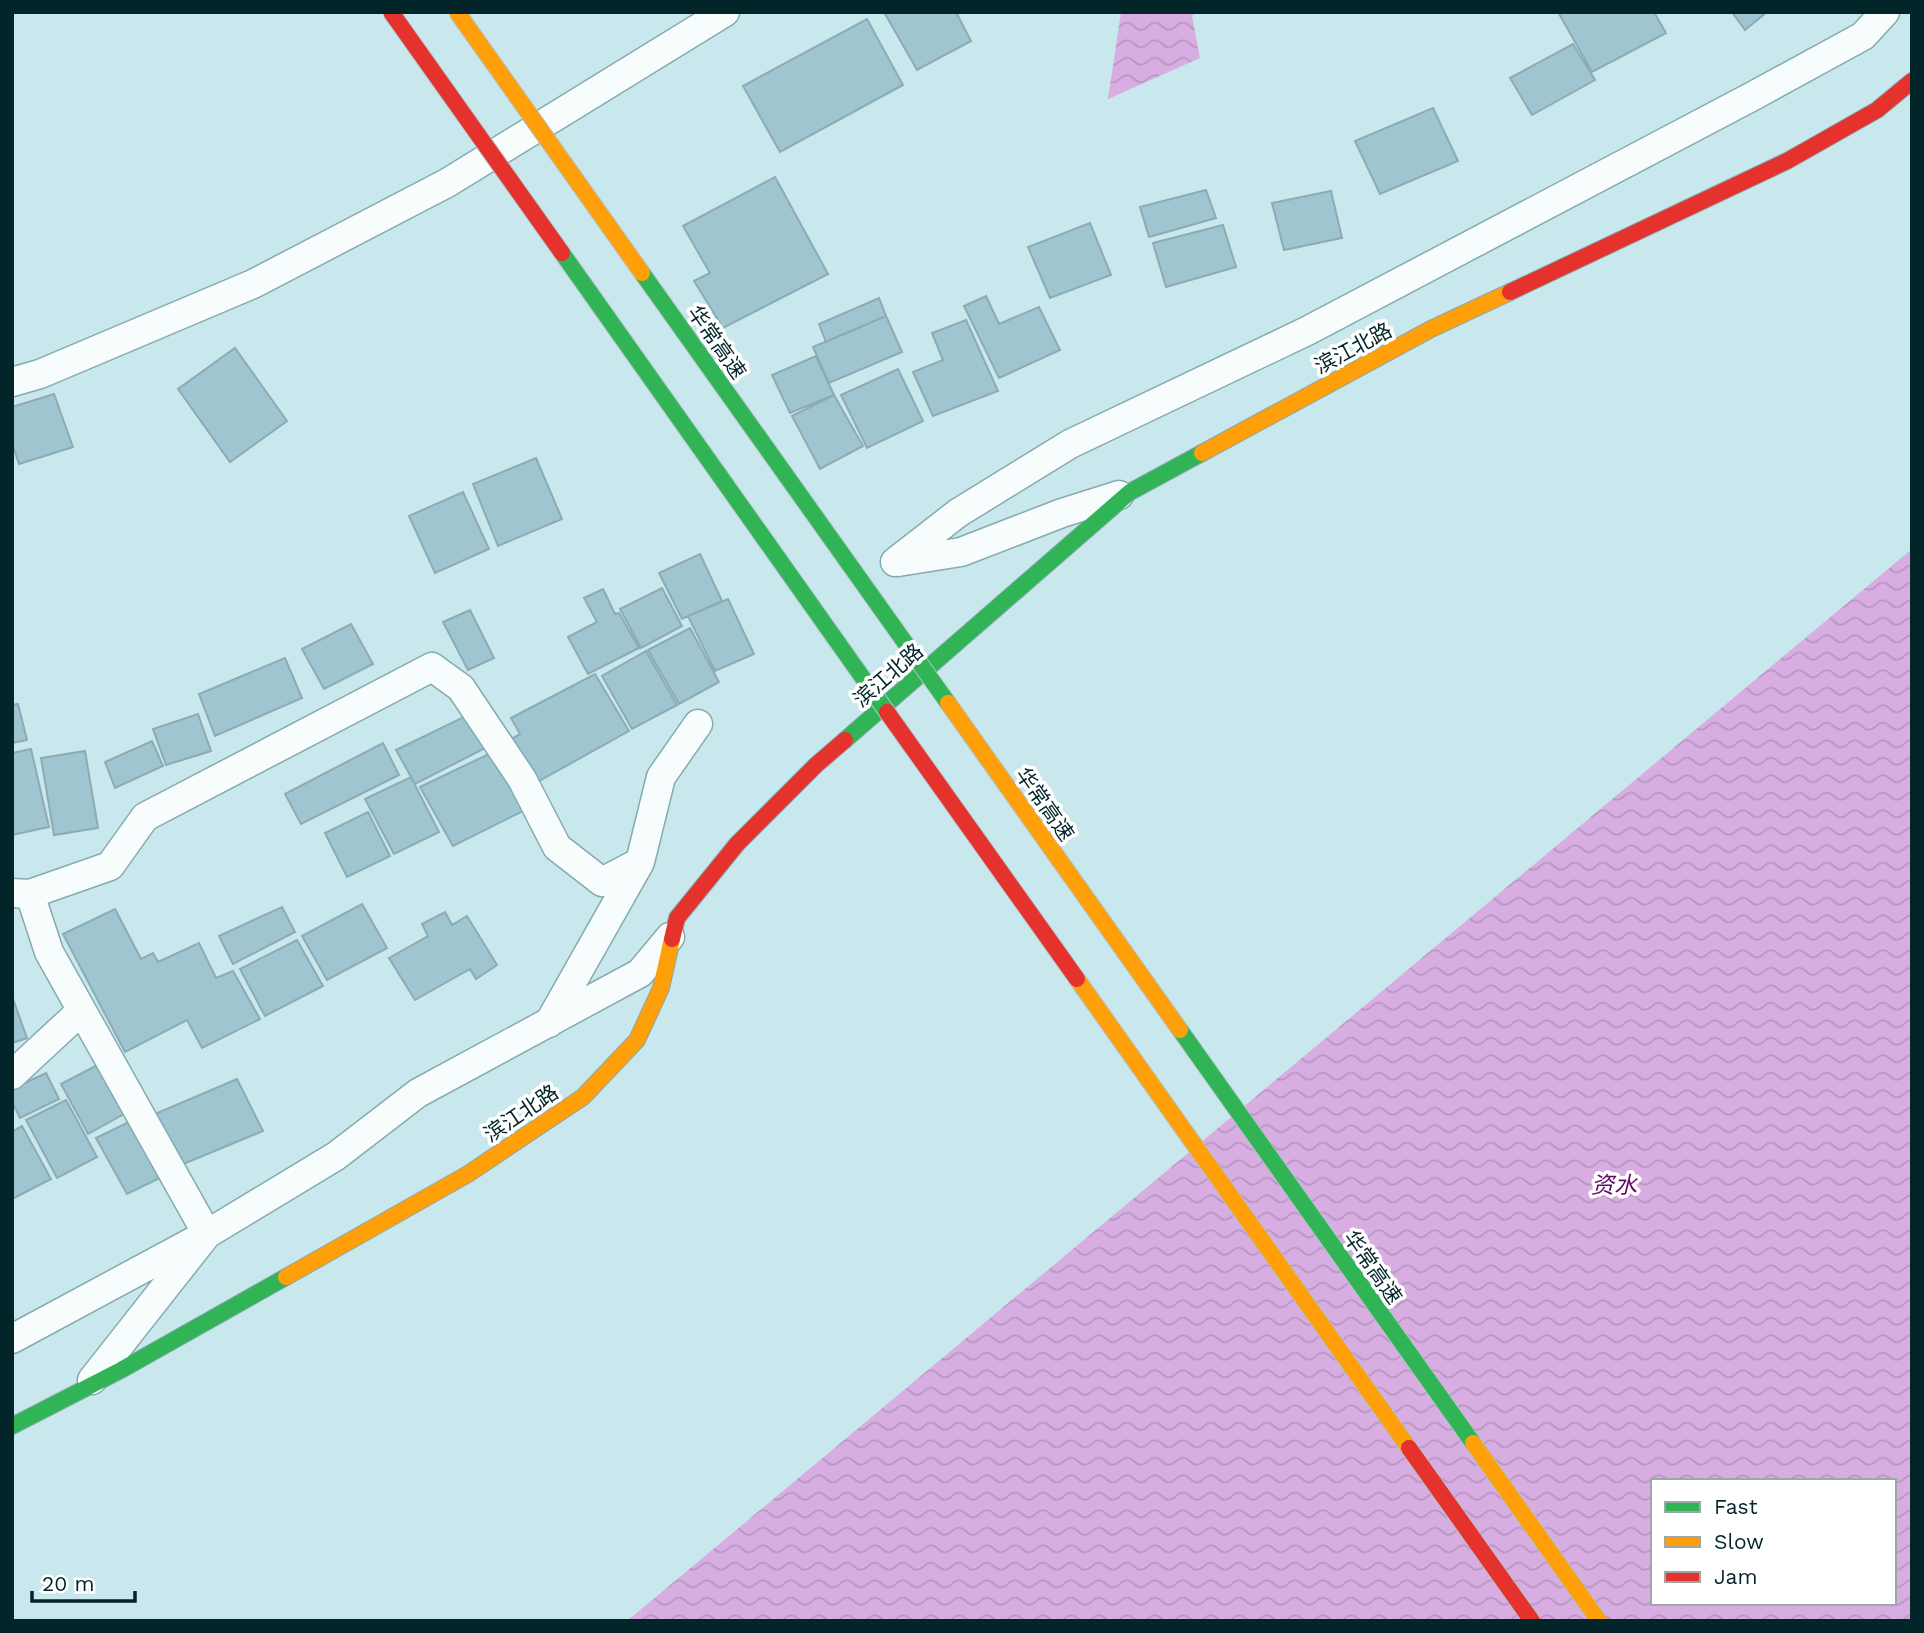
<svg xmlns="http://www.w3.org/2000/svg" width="1924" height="1633" font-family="'Work Sans','Noto Sans SC',sans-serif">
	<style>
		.water { fill: url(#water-waves); fill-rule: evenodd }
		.building { fill: #9fc5d0; stroke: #8cabb4; stroke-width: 2 }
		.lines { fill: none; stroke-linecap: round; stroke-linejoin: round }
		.street-casing { stroke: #86aaaf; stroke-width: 31 }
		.fast-casing { stroke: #86aaaf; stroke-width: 18 }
		.slow-casing { stroke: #86aaaf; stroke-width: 18 }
		.jam-casing { stroke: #86aaaf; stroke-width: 18 }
		.street { stroke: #f7fcfc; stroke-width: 28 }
		.fast { stroke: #30b455; stroke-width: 16 }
		.slow { stroke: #ff9f0a; stroke-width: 16 }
		.jam { stroke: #e5322d; stroke-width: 16 }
		.fast-bridge-casing { stroke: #b0c3c6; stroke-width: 18; stroke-linecap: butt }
		.slow-bridge-casing { stroke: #b0c3c6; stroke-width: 18; stroke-linecap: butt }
		.jam-bridge-casing { stroke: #b0c3c6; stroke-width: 18; stroke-linecap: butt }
		.fast-bridge { stroke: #30b455; stroke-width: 16 }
		.slow-bridge { stroke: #ff9f0a; stroke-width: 16 }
		.jam-bridge { stroke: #e5322d; stroke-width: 16 }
		.labels { text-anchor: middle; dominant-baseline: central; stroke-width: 7; stroke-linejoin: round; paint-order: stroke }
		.street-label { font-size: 21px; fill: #022529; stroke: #fff }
		.water-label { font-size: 23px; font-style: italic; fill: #650a67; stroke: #fff }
	</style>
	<defs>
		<pattern id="water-waves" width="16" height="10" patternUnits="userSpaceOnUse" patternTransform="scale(1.75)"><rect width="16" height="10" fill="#d8aee2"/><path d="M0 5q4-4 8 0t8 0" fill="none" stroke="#b896c2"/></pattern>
	</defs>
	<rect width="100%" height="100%" fill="#c9e8ed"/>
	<path class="water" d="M1121,12H1198L1192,16L1200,58L1108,99Z
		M1912,549V1621H627ZM1653,1481H1894V1603H1653Z"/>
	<path class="building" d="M884,12H956L971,41L917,70Z
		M1558,12H1654L1666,33L1592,72Z
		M1732,12H1767L1745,30Z
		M867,19L903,85L780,152L743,86Z
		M1573,44L1595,80L1532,115L1510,78Z
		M1433,108L1458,161L1380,194L1355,141Z
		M775,177L828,274L723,328L694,281L710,273L683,226Z
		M1206,190L1216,218L1149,237L1140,207Z
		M1331,191L1342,238L1284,250L1272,203Z
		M1090,223L1111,275L1050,298L1028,247Z
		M1223,225L1236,267L1166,287L1153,243Z
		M986,296L999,324L1039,307L1060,350L999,378L964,306Z
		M879,298L886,316L826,342L819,324Z
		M886,316L902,352L829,383L813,347Z
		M966,320L998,391L933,416L913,372L943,360L932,333Z
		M235,348L287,421L230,462L178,389Z
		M816,356L834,395L790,413L772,375Z
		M898,369L923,421L867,448L841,395Z
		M54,394L73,447L19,464L12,443V407Z
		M834,395L863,446L820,469L792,416Z
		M536,458L562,519L498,546L473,484Z
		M463,492L489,549L435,573L409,516Z
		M700,554L722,601L682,619L659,573Z
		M662,588L682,626L641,648L620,609Z
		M603,589L615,614L619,613L639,648L588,674L568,637L597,622L584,598Z
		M728,599L754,654L715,671L688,616Z
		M470,610L494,658L468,670L443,622Z
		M351,624L373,664L324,689L302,649Z
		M690,628L719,682L679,704L648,650Z
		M646,651L677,705L632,729L602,676Z
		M285,658L302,698L215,736L199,694Z
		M595,674L629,731L532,785L506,742L520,734L511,718Z
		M18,704L27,740L12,743V705Z
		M472,713L489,746L415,784L396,750Z
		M198,714L211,751L166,765L153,729Z
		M152,741L163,766L115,788L105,762Z
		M383,743L399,775L301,824L285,794Z
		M31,749L49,827L12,835V753Z
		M85,751L98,828L54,835L41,758Z
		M495,751L527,809L453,846L420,787Z
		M411,777L439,832L394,854L365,799Z
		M368,812L390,856L347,877L325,833Z
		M362,904L387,948L327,980L302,936Z
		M282,907L295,932L233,964L219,936Z
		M115,909L141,959L153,953L158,962L199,943L216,978L233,971L260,1019L202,1048L187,1020L125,1052L63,934Z
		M445,912L452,925L467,916L497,965L476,979L470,969L415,1000L389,958L428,936L422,924Z
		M297,940L323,986L265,1016L240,969Z
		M12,996L27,1038L12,1043Z
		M103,1062L131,1110L88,1134L61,1084Z
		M46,1073L59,1099L20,1118L12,1102V1089Z
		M237,1079L263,1131L181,1165L155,1114Z
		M66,1100L97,1157L57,1178L26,1120Z
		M135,1119L166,1175L127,1194L96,1138Z
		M22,1126L51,1179L12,1199V1132Z"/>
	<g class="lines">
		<g class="street-casing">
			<path id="street" d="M12,382L40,374L253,284L447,183L725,12
				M895,562L958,513L1070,444L1307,331L1753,96L1863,36L1885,12
				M898,562L961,552L1062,513L1119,495
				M12,893L30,894L110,866L145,817L432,667L461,688L522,779L557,847L602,882L640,862L661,777L698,724
				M549,1023L640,862
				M12,1075L81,1011
				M12,1339L207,1234L49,952L30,894
				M92,1380L207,1234L336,1156L418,1093L640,973L670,937"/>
		</g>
		<g class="fast-casing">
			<path id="fast" d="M845,740L1130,492L1202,453
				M12,1426L121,1370L286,1277"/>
		</g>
		<g class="slow-casing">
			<path id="slow" d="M1202,453L1431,329L1510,292
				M286,1277L468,1174L583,1097L637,1040L661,988L672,939"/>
		</g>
		<g class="jam-casing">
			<path id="jam" d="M1510,292L1787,161L1877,110L1912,81
				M672,939L677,918L737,844L816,765L845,740"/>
		</g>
		<use href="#street" class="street"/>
		<use href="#fast" class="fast"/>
		<use href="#slow" class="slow"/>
		<use href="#jam" class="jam"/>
		<g class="fast-bridge-casing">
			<path id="fast-bridge" d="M562,253L887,712
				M642,273L948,703
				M1180,1030L1473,1443"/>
		</g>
		<g class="slow-bridge-casing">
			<path id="slow-bridge" d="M457,12L642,273
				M948,703L1180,1030
				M1077,979L1409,1448
				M1473,1443L1599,1621"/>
		</g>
		<g class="jam-bridge-casing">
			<path id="jam-bridge" d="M391,12L562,253
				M887,712L1077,979
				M1409,1448L1532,1621"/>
		</g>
		<use href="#fast-bridge" class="fast-bridge"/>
		<use href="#slow-bridge" class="slow-bridge"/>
		<use href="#jam-bridge" class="jam-bridge"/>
	</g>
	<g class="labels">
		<g class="street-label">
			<text transform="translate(717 342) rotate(55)">华常高速</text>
			<text transform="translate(1353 348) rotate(-28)">滨江北路</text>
			<text transform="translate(888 675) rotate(-41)">滨江北路</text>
			<text transform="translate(1045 804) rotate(55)">华常高速</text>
			<text transform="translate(521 1113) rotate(-34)">滨江北路</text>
			<text transform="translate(1373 1267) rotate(55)">华常高速</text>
		</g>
		<g class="water-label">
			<text x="1614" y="1185">资水</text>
		</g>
	</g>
	<rect width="1924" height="1633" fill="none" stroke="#022529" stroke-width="28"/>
	<rect x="1651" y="1479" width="245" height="126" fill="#ffffff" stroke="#9aa8a9" stroke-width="2"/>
	<rect x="1665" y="1502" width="35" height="10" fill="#30b455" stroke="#9aa8a9" stroke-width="2"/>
	<text x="1714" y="1514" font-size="21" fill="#022529">Fast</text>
	<rect x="1665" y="1537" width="35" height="10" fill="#ff9f0a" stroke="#9aa8a9" stroke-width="2"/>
	<text x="1714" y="1549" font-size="21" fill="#022529">Slow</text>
	<rect x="1665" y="1572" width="35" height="10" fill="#e5322d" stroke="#9aa8a9" stroke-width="2"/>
	<text x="1714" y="1584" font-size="21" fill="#022529">Jam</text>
	<path d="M32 1591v10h103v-10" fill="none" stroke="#022529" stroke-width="3.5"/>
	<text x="42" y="1591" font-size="21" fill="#022529" stroke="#ffffff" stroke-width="5" paint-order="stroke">20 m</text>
</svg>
